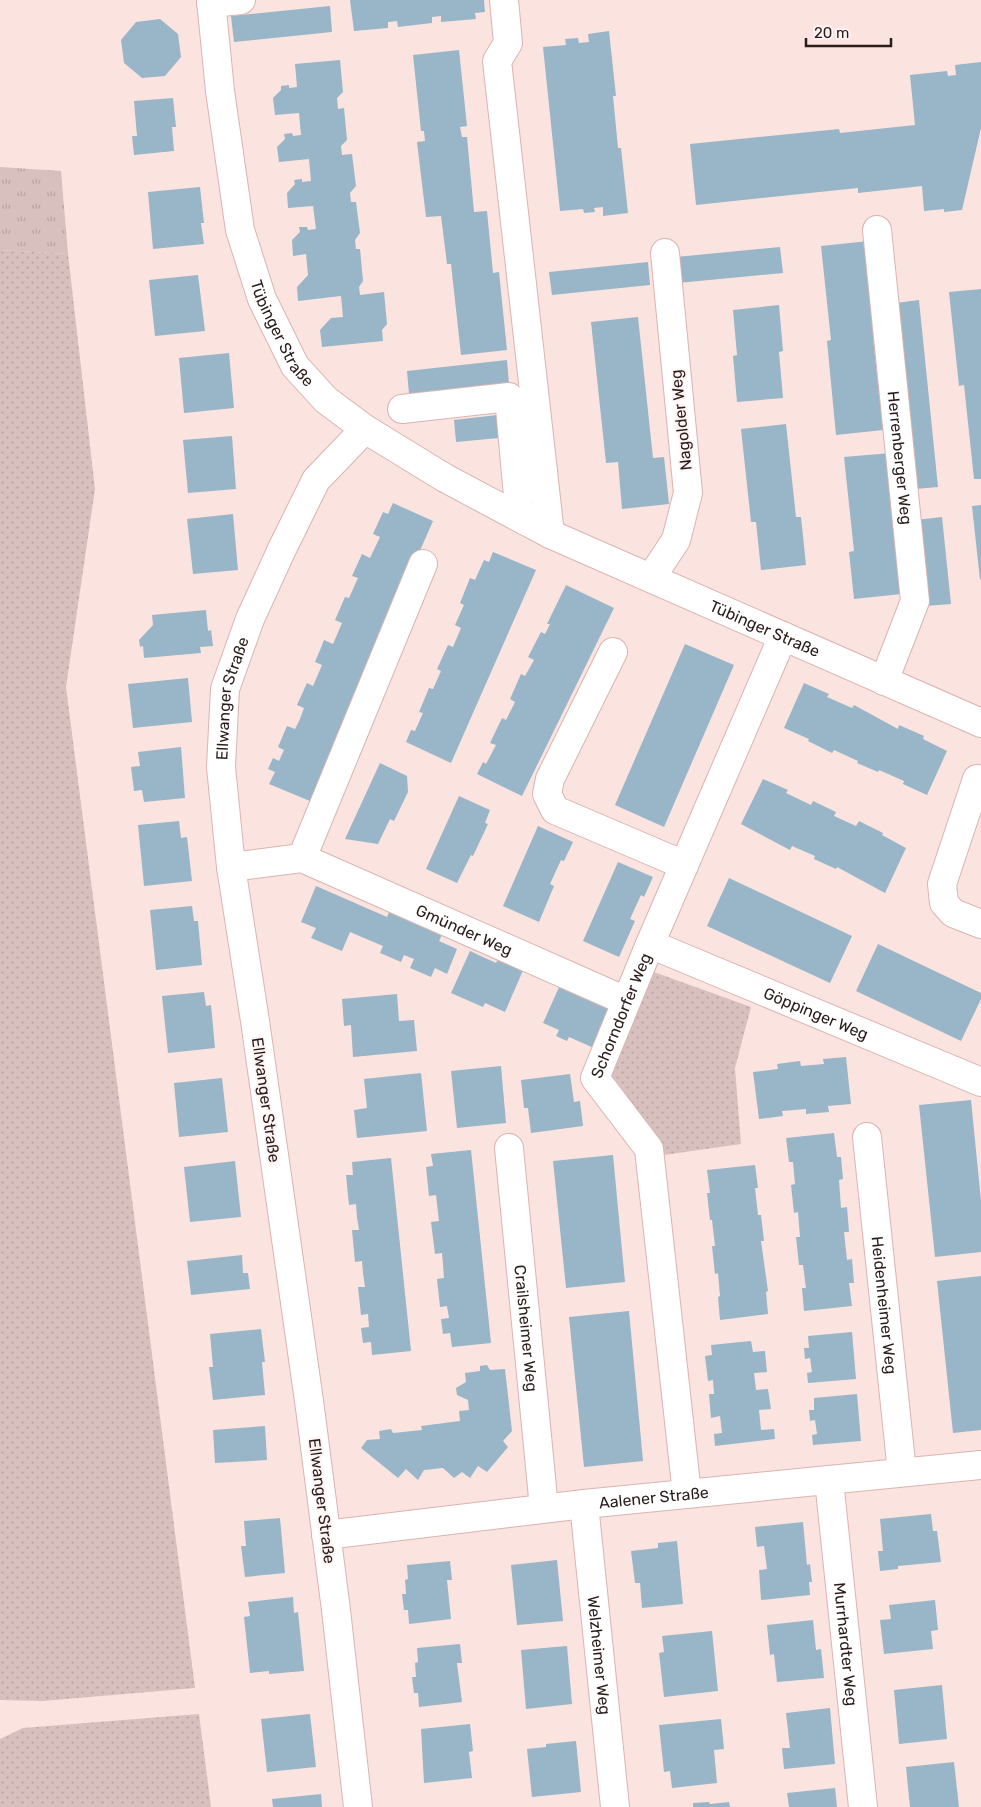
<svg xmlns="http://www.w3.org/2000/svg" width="981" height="1807" font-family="Rubik,sans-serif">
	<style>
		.grass { fill: url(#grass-tufts) }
		.park { fill: url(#park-dots) }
		.building { fill: #98b6c7 }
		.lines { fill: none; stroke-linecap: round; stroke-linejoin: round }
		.minor-casing { stroke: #dab4b0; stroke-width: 30 }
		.minor { stroke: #fff; stroke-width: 28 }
		.labels { text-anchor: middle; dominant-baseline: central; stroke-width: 4; stroke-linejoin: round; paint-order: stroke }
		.street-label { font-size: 16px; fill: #2a1c1b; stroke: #fdf4f3 }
	</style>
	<defs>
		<pattern id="grass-tufts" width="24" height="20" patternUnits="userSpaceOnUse" patternTransform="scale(1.25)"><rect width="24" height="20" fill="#d8c0be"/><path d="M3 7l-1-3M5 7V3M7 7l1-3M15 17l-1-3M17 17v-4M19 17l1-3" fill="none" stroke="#baa4a3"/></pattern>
		<pattern id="park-dots" width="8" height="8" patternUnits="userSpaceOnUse" patternTransform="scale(1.25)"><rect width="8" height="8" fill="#d8c0be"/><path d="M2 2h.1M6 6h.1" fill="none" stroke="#baa4a3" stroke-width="1.8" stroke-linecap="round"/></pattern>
	</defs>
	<rect width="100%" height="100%" fill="#fbe3e0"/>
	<path class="grass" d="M0,167L61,171L68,254L0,250Z"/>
	<path class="park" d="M0,250L68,254L95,489L66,687L195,1688L43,1701L0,1700Z
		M651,971L751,1007L735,1068L741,1144L664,1155L610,1081Z
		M199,1714L211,1807H0V1739L23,1728Z"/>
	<path class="building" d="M350,0H484L485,12L475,13L476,19L441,22V16L432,17V23L398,27L397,21L388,22V28L354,31Z
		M330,6L332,32L234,42L231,16Z
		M160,19L178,34L181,57L165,76L142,78L124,63L121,40L136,22Z
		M609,31L616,96H613L618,148H621L628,213L603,216V207L594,208L595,212L584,213L583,209L560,211L543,47L566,45L565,39L578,38L579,43L589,42L588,34Z
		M459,50L467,126L460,127L462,137H467L474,212L487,211L493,273L499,272L507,350L461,355L451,264H447L441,216L426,217L417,142L425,141L424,131H421L413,55Z
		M340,60L343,92L337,98L338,109L344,108L347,140L341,146L342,155L352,154L356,186L350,193L351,202H356L360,233L355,240L356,249H360L363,281L359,287L360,295L384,292L387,324L382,330L383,341L322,347L320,330L331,318L343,317L341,296L298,301L297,287L308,275L306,254L293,256L292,240L300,232L299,227H307L308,230L316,229L313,206L288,208L287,193L295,184L294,180L302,179V182L311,181L309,159L279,162L277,147L285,139L284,134L292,133L293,136L301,135L299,113L275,115L273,98L281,90V86L289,85V88L297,87L295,64Z
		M981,62V128L962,210L944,212V209L924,211L922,186L858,193V188L696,205L690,144L839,129L840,133L915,125L910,75L947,71L948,76L956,75L955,65Z
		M173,98L176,127H172L174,151L134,155L132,136H137L134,101Z
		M200,187L204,223H201L204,244L153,249L148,192Z
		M869,241L878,335L873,336L883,430L836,435L827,341L831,340L821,246Z
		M780,247L783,273L678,283L676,257Z
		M648,262L650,285L552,295L549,272Z
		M198,275L205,331L155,336L149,280Z
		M981,289V479H974L964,385L959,386L949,292Z
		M919,300L938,487L915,489L896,303Z
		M779,305L783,351L779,352L783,398L737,402L733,356L737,355L733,310Z
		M638,317L653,458L664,457L669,504L622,509L618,462L606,463L591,322Z
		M229,353L234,408L184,413L179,358Z
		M507,360L509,384L409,394L407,371Z
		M497,415L499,438L456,442L454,420Z
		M786,424L796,517H801L806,565L761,570L756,522H751L741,429Z
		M232,436L236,489L188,493L183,440Z
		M891,453L901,594L854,599L849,552L854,551L844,457Z
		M393,503L433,521L310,801L269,784L275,772L268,769L273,758L279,761L284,750L278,747L287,726L295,729L300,719L304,708L297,705L307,683L313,686L322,665L315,662L320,650L324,640L333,644L342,623L335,620L345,597L349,598L358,578L352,576L362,554L370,558L380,537L373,534L383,512L388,514Z
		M981,505V579L980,580L972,506Z
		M233,514L238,570L193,574L187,519Z
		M942,517L951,604L925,606L916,520Z
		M493,552L536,570L451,763L406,742L411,730L415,731L423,713L419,712L429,688L433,689L441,671L437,669L448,645L453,647L461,628L455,625L464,605L460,603L470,578L475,580L484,560L489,562Z
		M566,585L614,608L522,796L477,774L483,762L486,764L496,745L490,743L502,718L506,720L515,702L510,699L521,674L525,676L534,660L528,657L541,632L545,634L550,624H547Z
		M206,610L208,631L211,630L213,646L200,647L201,653L144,658L143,646L140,647L139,640L153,625L152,615Z
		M685,644L734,665L664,827L615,805Z
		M188,678L192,722L133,728L128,684Z
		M804,683L829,694L827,697L852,708L854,705L898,729L899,725L924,736L923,739L947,751L927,795L903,784L904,781L879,770L878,772L857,763L858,761L834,750L832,753L808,741L809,739L784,728Z
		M181,747L185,798L144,802L142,790L134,791L131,767L140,766L138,752Z
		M380,763L407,776L408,792L394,821L390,819L378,844L345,839Z
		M763,779L788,790L786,793L811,805L813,801L836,812L834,816L856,826L859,821L883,833L882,835L906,848L885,893L837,867L836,869L814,859L815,856L792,846L790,850L741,824Z
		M459,796L490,810L485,823L488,824L473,856L471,855L457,883L426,869Z
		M179,821L181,838L187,837L192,881L144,886L138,825Z
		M538,826L573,842L564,861L561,860L550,884L554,886L539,922L503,906Z
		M618,862L653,877L644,897L641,895L630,919L635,921L619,957L583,941Z
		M729,878L852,936L830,983L707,926Z
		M316,886L387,917L390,910L443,933L439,941L457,949L447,974L435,968L431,977L410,968L414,959L404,955L401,962L380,953L383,946L350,932L342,951L311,938L316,928L301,922Z
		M192,906L194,921H198L202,965L156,970L150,910Z
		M878,944L981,993V999L961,1041L856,991Z
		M470,951L496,963L499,957L524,968L505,1012L485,1003L483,1007L451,993Z
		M560,985L611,1008L594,1048L569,1037L567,1041L556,1036L559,1030L543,1023Z
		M204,992L206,1006L211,1005L215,1048L168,1053L162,996Z
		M397,994L399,1021L414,1020L417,1051L353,1057L351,1025L344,1026L342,999Z
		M846,1057L851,1104L828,1106L829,1112L806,1114V1109L782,1111L783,1116L759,1119L753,1072L778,1069L777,1064L800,1061L801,1066L824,1064L823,1059Z
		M501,1066L506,1123L457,1128L451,1071Z
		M421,1073L427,1131L357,1138L354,1110L367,1108L364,1079Z
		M570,1074L574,1102L580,1101L583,1126L531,1133L528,1108H524L521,1080Z
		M222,1078L228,1132L179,1137L174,1083Z
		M971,1100L981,1201V1252L935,1257L919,1105Z
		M834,1133L837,1157H841L843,1179L839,1180L841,1208L847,1207L849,1232H844L847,1260L852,1259L854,1283H849L852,1306L804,1311L802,1288H806L803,1265H799L796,1237H800L798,1212L794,1213L791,1185L795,1184L793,1162H789L786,1138Z
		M471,1150L491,1343L452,1347L450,1333L443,1334L441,1319L449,1318L447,1306L440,1307L437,1279L444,1278L443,1264L442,1253L435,1254L431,1222L439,1221L436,1195L429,1196L426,1167L433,1166L431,1154Z
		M613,1155L625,1282L566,1288L553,1161Z
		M391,1158L411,1351L372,1355L371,1342L363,1343L361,1328L369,1327L368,1314L361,1315L358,1287H365L363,1273L362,1261L355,1262L352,1230H359L357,1217L356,1204L349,1205L346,1175H353L352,1162Z
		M235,1161L241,1217L190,1222L184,1167Z
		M755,1165L758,1188H755L758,1215H761L764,1241H761L768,1291L766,1292L768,1314L720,1320L718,1297L720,1296L718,1273L715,1274L712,1246H715L712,1220H710L707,1193H710L707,1170Z
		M242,1255L243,1273H248L250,1289L191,1295L187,1261Z
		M981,1276V1430L953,1433L937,1281Z
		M629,1311L643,1461L584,1467L569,1317Z
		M261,1329L265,1362H262L265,1395L213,1400L209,1367H213L210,1334Z
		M852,1332L856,1379L808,1383L807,1373L812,1372L810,1358L805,1359L804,1348H809L808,1336Z
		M751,1341L753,1352L765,1351L767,1372L754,1373L755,1381L756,1390L768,1389L771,1409L759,1410L761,1430L774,1429L775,1439L715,1446L714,1434L722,1433L720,1416L711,1418L709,1394H714L713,1380L708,1381L705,1356L712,1355L711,1345Z
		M487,1365L490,1370L505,1369L512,1431L503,1441L508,1447L487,1472L478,1466L470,1478L462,1472L454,1478L443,1468L424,1470L418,1480L406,1469L398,1478L361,1448L367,1440L380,1439L379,1431L391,1429L393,1433L422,1430L421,1426L460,1421L459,1411L469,1410L468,1400L457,1395L456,1388L466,1382L465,1373L480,1371V1366Z
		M857,1394L861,1441L813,1445L812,1435L817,1434L815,1420L810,1421L809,1410H814V1398Z
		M265,1426L267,1460L215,1463L213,1430Z
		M931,1514L933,1531H937L941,1562L898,1566V1569L880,1571L878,1551H883L880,1519Z
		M280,1518L285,1573L245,1577L241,1546H246L244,1521Z
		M803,1522L807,1565L810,1564L812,1582H809L810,1595L761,1600L759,1570L767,1569L764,1546L757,1547L755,1527Z
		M677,1541L683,1604L642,1608L640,1583H635L631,1551L658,1548V1543Z
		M557,1560L563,1621L517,1625L511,1565Z
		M450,1561L452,1580H447L451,1619L409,1624L408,1610H404L402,1594H406L405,1580L408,1579L407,1565Z
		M293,1597L294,1613L298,1612L304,1671L269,1674V1671L250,1673L244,1617L250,1616L248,1602Z
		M935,1600L938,1630L931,1631L933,1649L884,1654L880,1620L891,1619L889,1605Z
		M813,1620L816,1650L821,1649L824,1678L777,1682L774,1654L770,1655L767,1625Z
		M712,1631L718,1691L664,1697L659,1653L664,1652L662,1636Z
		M460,1644L462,1663H457L462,1702L419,1707L418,1693H414L412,1677H416L415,1663L418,1662L417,1648Z
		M567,1646L572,1704L526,1709L521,1650Z
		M942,1685L947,1739L899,1744L894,1690Z
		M830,1708L835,1764L784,1769L782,1748H790L786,1713Z
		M310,1714L316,1767L267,1772L261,1719Z
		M721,1719L724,1749L714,1750L717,1783L672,1788L670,1771L664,1772L659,1725Z
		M470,1724L473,1751L469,1752L472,1778L424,1783L421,1729Z
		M576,1741L581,1792L532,1797L527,1749L546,1747V1744Z
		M954,1762L959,1807H910L906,1767Z
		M835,1788L837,1807H789L787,1793Z
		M321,1794L322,1807H273L272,1799Z
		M709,1802L710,1804L729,1802L730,1807H693V1803Z"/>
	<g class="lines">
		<g class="minor-casing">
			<g id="minor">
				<path id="s1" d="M211,0L220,91L240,230L262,299L295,366L326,400L365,429L445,478L550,534L981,723"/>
				<path d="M504,0L508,43L497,61L550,534"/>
				<path d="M211,3L241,0"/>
				<path id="s2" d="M877,230L915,601L884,681"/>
				<path d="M402,409L509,397L520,518"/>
				<path d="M651,578L676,540L688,493L665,253"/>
				<path d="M613,652L550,779L547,794L555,810L684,865"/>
				<path d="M977,779L942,884L944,903L953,913L981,924"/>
				<path d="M302,858L423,564"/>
				<path id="s3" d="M231,867L302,858L626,1001"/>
				<path id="s4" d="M650,944L981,1082"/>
				<path id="s5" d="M867,1137L902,1472"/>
				<path id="s6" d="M509,1148L544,1508"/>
				<path id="s7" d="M829,1480L863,1807"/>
				<path id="s8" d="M687,1494L649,1149L595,1078L650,944L783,636"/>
				<path id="s9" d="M584,1504L615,1807"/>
				<path id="s10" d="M326,1535L584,1504L981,1465"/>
				<path id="s11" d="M358,1807L336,1610L310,1408L255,1021L231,867L221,767L225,689L250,619L282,549L316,480L365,429"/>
			</g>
		</g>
		<use href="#minor" class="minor"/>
	</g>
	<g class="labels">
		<g class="street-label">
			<text stroke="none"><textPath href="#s1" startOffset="344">Tübinger Straße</textPath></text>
			<text transform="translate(681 420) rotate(-96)">Nagolder Weg</text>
			<text stroke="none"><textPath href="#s2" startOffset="229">Herrenberger Weg</textPath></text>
			<text stroke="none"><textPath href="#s1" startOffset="921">Tübinger Straße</textPath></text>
			<text stroke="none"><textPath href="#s11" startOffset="1119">Ellwanger Straße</textPath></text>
			<text stroke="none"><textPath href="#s3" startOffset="249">Gmünder Weg</textPath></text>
			<text stroke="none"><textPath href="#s4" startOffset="180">Göppinger Weg</textPath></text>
			<text stroke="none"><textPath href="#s8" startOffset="504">Schorndorfer Weg</textPath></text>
			<text transform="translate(266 1100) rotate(82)">Ellwanger Straße</text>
			<text stroke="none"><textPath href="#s5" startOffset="169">Heidenheimer Weg</textPath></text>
			<text stroke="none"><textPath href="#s6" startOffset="181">Crailsheimer Weg</textPath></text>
			<text stroke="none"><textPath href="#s10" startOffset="330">Aalener Straße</textPath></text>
			<text transform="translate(322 1501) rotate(83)">Ellwanger Straße</text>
			<text stroke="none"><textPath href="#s7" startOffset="165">Murrhardter Weg</textPath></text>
			<text stroke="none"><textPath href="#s9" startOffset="152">Welzheimer Weg</textPath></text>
		</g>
	</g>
	<path d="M806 38v8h85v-8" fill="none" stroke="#2a1c1b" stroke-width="2.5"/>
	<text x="814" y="38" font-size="15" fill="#2a1c1b" stroke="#fdf4f3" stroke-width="4" paint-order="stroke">20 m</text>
</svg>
